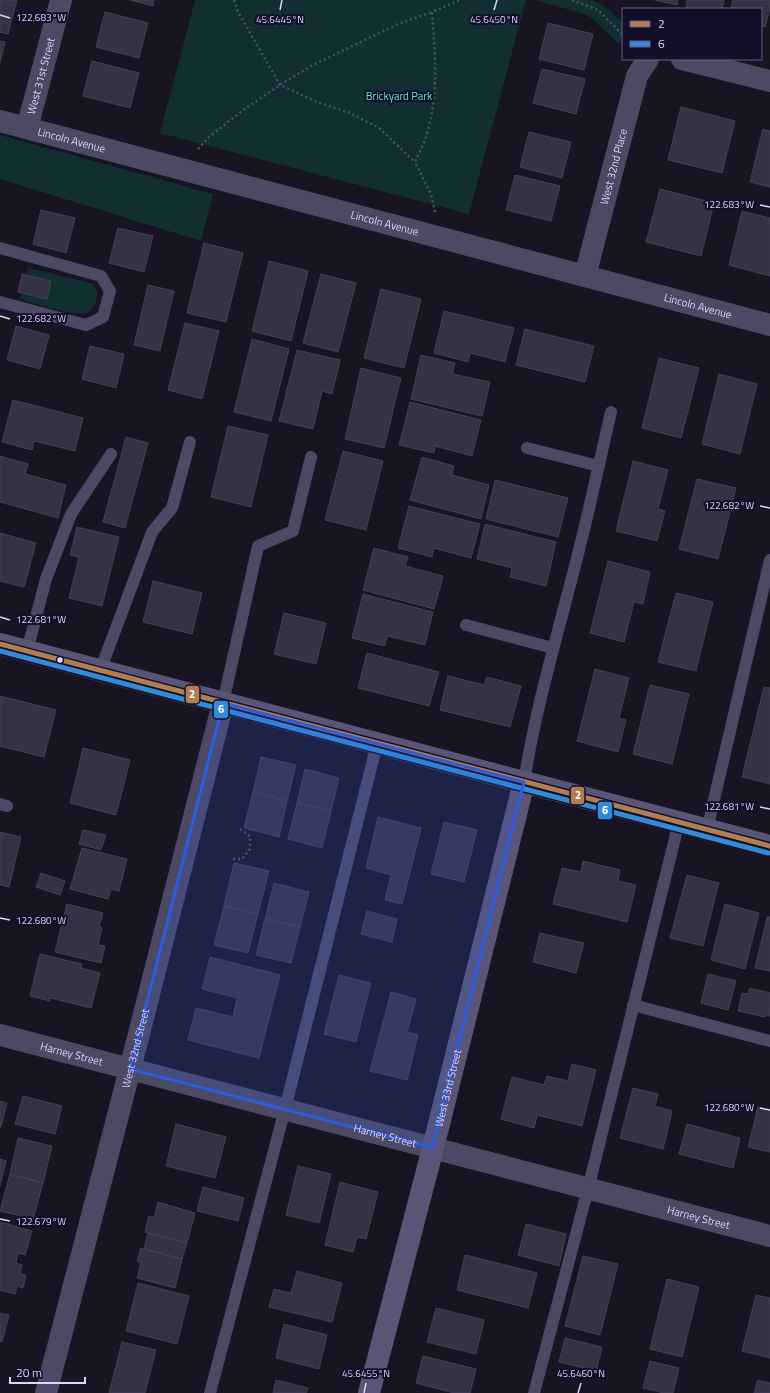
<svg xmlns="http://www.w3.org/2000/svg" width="770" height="1393" font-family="'Titillium Web',sans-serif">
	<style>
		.green { fill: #112e31 }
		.building { fill: #363245; stroke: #453f56 }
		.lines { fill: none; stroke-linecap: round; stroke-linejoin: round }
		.path { stroke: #465363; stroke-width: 2.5; stroke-dasharray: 2 3; stroke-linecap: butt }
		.lane { stroke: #4b4963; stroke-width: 12 }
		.street { stroke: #4b4963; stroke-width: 22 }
		.secondary { stroke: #595576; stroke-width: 22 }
		.bus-1-casing { stroke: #140e28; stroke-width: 8 }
		.bus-2-casing { stroke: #140e28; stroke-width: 8 }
		.bus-1 { stroke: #b07e53; stroke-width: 5 }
		.bus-2 { stroke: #338bd7; stroke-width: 5 }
		.marked { fill: #305cdc; fill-opacity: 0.2; stroke: #305cdc; stroke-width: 3; stroke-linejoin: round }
		.ticks { fill: none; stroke: #dcd5ff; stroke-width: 1.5 }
		.bus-dot { fill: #dcd5ff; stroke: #140e28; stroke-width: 1.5 }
		.labels { text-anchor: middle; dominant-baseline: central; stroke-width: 4; stroke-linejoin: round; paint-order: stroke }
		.street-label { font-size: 11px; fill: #dcd5ff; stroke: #140e28 }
		.park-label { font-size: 11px; fill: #58e8cb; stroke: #140e28 }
		.ticks-label { font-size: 10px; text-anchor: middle; fill: #dcd5ff; stroke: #140e28; stroke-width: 4; stroke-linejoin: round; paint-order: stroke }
		.line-badge { stroke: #140e28; stroke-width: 1.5 }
		.badge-label { font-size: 11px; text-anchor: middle; font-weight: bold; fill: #fff }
	</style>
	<rect width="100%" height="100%" fill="#181422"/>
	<path class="green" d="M195,0H526L469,214L160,133Z
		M535,0H592L603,5L623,22V40L618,43L588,15Z
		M0,135L213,194L201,241L0,179Z
		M28,268L91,283L98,291C97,299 95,309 87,313C77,317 32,303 20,299L21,292L47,298L51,281L26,275Z"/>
	<path class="building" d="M0,0H17L8,34L0,32Z
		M130,0H154L153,6Z
		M655,0H678L677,5Z
		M687,0H724L722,9H692L686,8Z
		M733,0H770V8L765,27L761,26V9H731Z
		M105,12L148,23L139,58L96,47Z
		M548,23L593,34L584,70L539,59Z
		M0,41L5,42L0,63Z
		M92,61L139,73L130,108L83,96Z
		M542,69L585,79L576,114L533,103Z
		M681,107L735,121L722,173L668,160Z
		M763,129L770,131V187L750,182Z
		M529,132L571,142L562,178L520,167Z
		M515,175L560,186L551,221L506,210Z
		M660,189L714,203L701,256L646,242Z
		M41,210L75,218L66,253L33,244Z
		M742,211L770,218V276L729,265Z
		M118,228L153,236L144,272L109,263Z
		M204,243L243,253L226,322L187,313Z
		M269,261L308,271L291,341L252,331Z
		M22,274L51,281L47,299L18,292Z
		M321,274L356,283L338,352L303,343Z
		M148,285L174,291L160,351L134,345Z
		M381,289L421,299L404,368L364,358Z
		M444,311L514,328L505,362L470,353L468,362L434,353Z
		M185,323L219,331L202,399L168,390Z
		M16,326L49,335L40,369L7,360Z
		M525,329L594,346L585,382L516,365Z
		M252,339L289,349L271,421L234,412Z
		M90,346L124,354L116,388L82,379Z
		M297,350L340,360L332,394L322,391L313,429L279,421Z
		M421,355L455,363L452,374L490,382L482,416L411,399Z
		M659,358L699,368L681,438L642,428Z
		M361,368L401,378L384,448L345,439Z
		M719,374L757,384L740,454L702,444Z
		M13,400L83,418L75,451L34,441L32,450L2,442Z
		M410,402L481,420L472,456L435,446L434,453L399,445Z
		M228,426L268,435L251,507L211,497Z
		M126,437L148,443L125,528L103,522Z
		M343,451L383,461L366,530L325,520Z
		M0,456L28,464L25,474L66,485L58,518L0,502Z
		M422,457L454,466L452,475L489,485L481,519L410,500Z
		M633,461L668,470L658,509L665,511L657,541L616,531Z
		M697,479L736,488L718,559L679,549Z
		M495,480L568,498L558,537L486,519Z
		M409,506L480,524L471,558L434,548L432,557L398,548Z
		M485,524L556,542L546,586L510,577L512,568L477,559Z
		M77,527L119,537L102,606L69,598L79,557L70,555Z
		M0,533L36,543L24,587L0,581Z
		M374,548L408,557L405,566L443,576L434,609L363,590Z
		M608,561L650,572L643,604L634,602L624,642L590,633Z
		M153,581L202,593L192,634L143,622Z
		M676,593L713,602L696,671L658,662Z
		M363,594L433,612L425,645L387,636L385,646L352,638Z
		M284,613L326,623L316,664L274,654Z
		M367,653L439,672L429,706L358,688Z
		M595,669L629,678L619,718L626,720L618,752L577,741Z
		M448,676L484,685L487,677L521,686L510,727L440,710Z
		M650,685L689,694L672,764L633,754Z
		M764,687L770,688V784L742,777Z
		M0,696L56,710L44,757L0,746Z
		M83,748L130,760L116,815L70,803Z
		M261,757L296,765L287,801L253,792Z
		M305,769L339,778L331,811L297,803Z
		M253,792L287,801L279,837L244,828Z
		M297,803L331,811L322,848L288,839Z
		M378,817L421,828L402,904L385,900L391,875L366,868Z
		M444,822L477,830L464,882L431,874Z
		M83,830L106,835L101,850L79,844Z
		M0,832L21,837L9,887L0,885Z
		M82,848L127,859L119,891L111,889L108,899L70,889Z
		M583,861L620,870L618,881L636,885L627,922L553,904L562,868L581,872Z
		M234,863L269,871L258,914L224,906Z
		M41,873L65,881L60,895L36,887Z
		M687,875L719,883L703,946L670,938Z
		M274,883L309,892L300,927L265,919Z
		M67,904L103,913L99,927L102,928L98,945L105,946L101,963L55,952Z
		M725,904L759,913L745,969L711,960Z
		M224,906L258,914L248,953L214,945Z
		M367,911L397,919L392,942L361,934Z
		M767,917H770V971L755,968Z
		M265,919L300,927L291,963L256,955Z
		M540,933L584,943L576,973L533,962Z
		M40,954L82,964L81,968L100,973L91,1008L51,998L50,1001L30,996Z
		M210,957L280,975L259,1058L188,1040L196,1008L233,1017L237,998L202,989Z
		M708,974L736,981L728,1010L701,1003Z
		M339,975L371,983L356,1042L324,1034Z
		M750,988L770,993V1016L766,1015L765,1017L738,1011L742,993L748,994Z
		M391,992L416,999L407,1032L418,1035L407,1080L370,1071Z
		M572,1064L596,1070L582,1126L537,1115L534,1128L501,1119L512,1077L544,1085L547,1076L568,1081Z
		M633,1088L658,1094L655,1106L672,1111L663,1149L620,1138Z
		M23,1096L62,1106L55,1134L15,1124Z
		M0,1101L7,1103L1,1127H0Z
		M758,1107L770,1110V1152L748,1147Z
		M176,1124L226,1137L215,1178L166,1166Z
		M687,1124L740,1138L733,1168L679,1154Z
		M18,1138L52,1146L43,1183L10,1174Z
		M0,1159L6,1161L0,1186Z
		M298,1166L331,1174L319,1223L286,1215Z
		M10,1174L43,1183L33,1219L0,1211Z
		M340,1182L378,1192L366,1239L357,1237L353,1252L325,1245Z
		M203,1187L244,1198L238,1221L197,1211Z
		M158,1202L195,1213L187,1243L145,1232L149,1216L154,1218Z
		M0,1222L32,1231L25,1255L18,1253L16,1263L22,1265L20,1274L26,1275L23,1288L17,1286L15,1294L0,1290Z
		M526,1224L566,1234L559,1266L518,1255Z
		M148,1233L187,1243L182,1259L144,1249Z
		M141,1248L182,1259L175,1288L137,1278L141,1263L137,1261Z
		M465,1255L537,1273L528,1308L457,1290Z
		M583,1256L618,1264L600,1335L565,1326Z
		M297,1271L342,1283L332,1322L269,1307L274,1289L291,1293Z
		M667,1279L699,1287L682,1357L650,1349Z
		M138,1283L189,1296L177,1344L126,1331Z
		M756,1295L770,1298V1358L742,1351Z
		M436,1308L484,1320L476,1354L427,1342Z
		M0,1313L9,1315L2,1342L0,1341Z
		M284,1324L327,1335L319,1369L276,1358Z
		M565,1338L602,1347L596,1371L559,1362Z
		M122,1342L156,1350L145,1393H109Z
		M423,1356L476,1369L470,1393H454L416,1383Z
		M650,1361L679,1368L673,1393H664L643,1388Z
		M276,1380L308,1388L306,1393H273Z
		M758,1380L770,1383V1393H754Z"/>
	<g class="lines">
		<path class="path" d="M234,0L238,12L280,85L317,102L350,113L379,128L415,162
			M572,0L598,10L623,35
			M198,149L209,137L242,111L280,85L311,66L398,24L432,12
			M435,212L431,194L415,162C419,152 425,143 427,133C439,93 435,53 432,12L460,0
			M233,859H242L250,849V836L240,829"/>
		<path class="lane" d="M0,248L101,276L110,291L103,317L86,325L0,302
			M527,448L599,466
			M466,625L553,648
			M27,651L46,579L71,514L111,454
			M100,671L152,532L172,508L190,442
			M223,703L258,546L293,531L311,457
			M524,782C536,705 559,630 578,554C590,507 600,459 611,412
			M0,804L7,806
			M707,830L770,560
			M633,1005L770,1041
			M210,1393L285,1109L377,744
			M534,1393L588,1189L679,822"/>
		<g class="street">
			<path d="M682,59L770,81"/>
			<path id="s1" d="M0,121L770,325"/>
			<path id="s2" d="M27,128L61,0"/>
			<path id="s3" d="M585,276L637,76L648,59"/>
			<path id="s4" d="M0,1035L770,1236"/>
			<path id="s5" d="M46,1393L130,1069L223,703"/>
		</g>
		<g class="secondary">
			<path d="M0,644L524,782L770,846"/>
			<path id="s6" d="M369,1393L433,1148L524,782"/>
		</g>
		<g class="bus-1-casing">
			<path id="bus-1" d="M0,644L770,846"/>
		</g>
		<g class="bus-2-casing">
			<path id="bus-2" d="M0,651L768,853"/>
		</g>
		<use href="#bus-1" class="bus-1"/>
		<use href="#bus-2" class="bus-2"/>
	</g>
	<path class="marked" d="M223,703L524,782L433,1148L130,1069Z"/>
	<path class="ticks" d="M280,10L282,0M494,10L497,0M0,15L10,18M760,205L770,207M0,316L10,319M760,506L770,508M0,617L10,620M760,807L770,809M0,918L10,920M760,1108L770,1110M0,1219L10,1221M364,1393L366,1383M578,1393L581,1383"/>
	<circle class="bus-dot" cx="60" cy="660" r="3.5"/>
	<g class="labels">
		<g class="street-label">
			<text stroke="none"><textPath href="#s2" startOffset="54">West 31st Street</textPath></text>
			<text stroke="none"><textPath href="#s1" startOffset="74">Lincoln Avenue</textPath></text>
			<text stroke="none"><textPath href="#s3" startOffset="113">West 32nd Place</textPath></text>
			<text stroke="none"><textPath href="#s1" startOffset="398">Lincoln Avenue</textPath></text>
			<text stroke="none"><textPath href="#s1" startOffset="722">Lincoln Avenue</textPath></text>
			<text stroke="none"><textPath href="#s5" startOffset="356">West 32nd Street</textPath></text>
			<text stroke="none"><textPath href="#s4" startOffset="74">Harney Street</textPath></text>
			<text stroke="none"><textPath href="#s6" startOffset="315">West 33rd Street</textPath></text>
			<text stroke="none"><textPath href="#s4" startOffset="398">Harney Street</textPath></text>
			<text stroke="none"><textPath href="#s4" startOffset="722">Harney Street</textPath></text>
		</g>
		<g class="park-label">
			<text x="399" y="96">Brickyard Park</text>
		</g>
	</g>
	<g class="ticks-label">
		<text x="41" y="21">122.683°W</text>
		<text x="494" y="23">45.6450°N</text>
		<text x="280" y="23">45.6445°N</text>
		<text x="729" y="208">122.683°W</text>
		<text x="41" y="322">122.682°W</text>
		<text x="729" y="509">122.682°W</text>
		<text x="41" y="623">122.681°W</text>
		<text x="729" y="810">122.681°W</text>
		<text x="41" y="924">122.680°W</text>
		<text x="729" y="1111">122.680°W</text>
		<text x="41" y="1225">122.679°W</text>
		<text x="366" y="1377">45.6455°N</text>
		<text x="581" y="1377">45.6460°N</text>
	</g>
	<g class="line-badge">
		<rect x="185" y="685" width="15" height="19" rx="4" fill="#b07e53"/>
		<rect x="213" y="700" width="16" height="19" rx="4" fill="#338bd7"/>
		<rect x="570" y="786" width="15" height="19" rx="4" fill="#b07e53"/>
		<rect x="597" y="801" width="16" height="19" rx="4" fill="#338bd7"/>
	</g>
	<g class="badge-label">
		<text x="192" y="698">2</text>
		<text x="221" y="713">6</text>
		<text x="578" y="799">2</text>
		<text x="605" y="814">6</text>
	</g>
	<rect x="622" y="8" width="140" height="52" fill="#140e28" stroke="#645e7e"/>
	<rect x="630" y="21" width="20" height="6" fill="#b07e53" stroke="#645e7e"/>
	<text x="658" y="28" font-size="12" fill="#dcd5ff">2</text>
	<rect x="630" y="41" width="20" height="6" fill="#338bd7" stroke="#645e7e"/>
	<text x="658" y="48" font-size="12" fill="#dcd5ff">6</text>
	<path d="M10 1377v6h75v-6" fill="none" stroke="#dcd5ff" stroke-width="2"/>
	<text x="16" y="1377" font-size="12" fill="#dcd5ff" stroke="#140e28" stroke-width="3" paint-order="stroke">20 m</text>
</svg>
